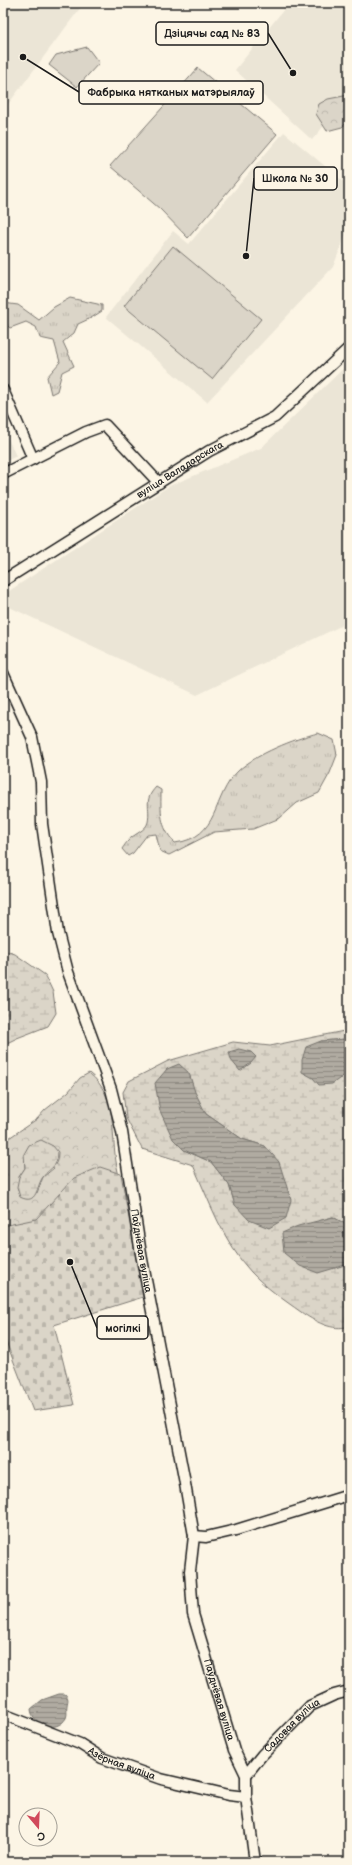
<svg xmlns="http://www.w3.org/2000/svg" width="352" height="1865" font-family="'Balsamiq Sans',sans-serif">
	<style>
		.built { fill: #ebe5d6 }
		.grass { fill: url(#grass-tufts); stroke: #7c7872 }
		.forest { fill: url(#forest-crowns); stroke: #7c7872; fill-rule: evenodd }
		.wetland { fill: url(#wetland-marsh); stroke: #7c7872; fill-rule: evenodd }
		.cemetery { fill: url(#cemetery-stones); stroke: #7c7872 }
		.green { fill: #dbd5c8; stroke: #7c7872 }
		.water { fill: url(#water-rules); stroke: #75726c }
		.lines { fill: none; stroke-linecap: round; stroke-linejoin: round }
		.minor-casing { stroke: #1c1c1c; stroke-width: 13 }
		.minor { stroke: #fcf5e5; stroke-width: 10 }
		.labels { text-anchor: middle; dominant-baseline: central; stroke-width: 4; stroke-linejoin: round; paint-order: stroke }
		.street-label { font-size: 10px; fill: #1c1c1c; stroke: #fcf5e5 }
		.leader { fill: none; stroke: #1c1c1c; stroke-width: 1.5 }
		.callout-dot { fill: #1c1c1c; stroke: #fcf5e5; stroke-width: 1.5 }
		.callout { fill: #fcf5e5; stroke: #1c1c1c; stroke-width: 1.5 }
		.callout-label { font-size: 11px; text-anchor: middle; font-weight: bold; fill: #1c1c1c }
	</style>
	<defs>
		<pattern id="grass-tufts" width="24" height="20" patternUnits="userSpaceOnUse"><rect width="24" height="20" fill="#dbd5c8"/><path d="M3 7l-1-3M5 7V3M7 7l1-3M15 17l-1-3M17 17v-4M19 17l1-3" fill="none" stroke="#bbb6ab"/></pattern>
		<pattern id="forest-crowns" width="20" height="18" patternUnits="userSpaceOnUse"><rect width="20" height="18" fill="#dbd5c8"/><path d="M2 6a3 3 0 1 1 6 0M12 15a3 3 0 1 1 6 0" fill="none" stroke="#bbb6ab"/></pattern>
		<pattern id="wetland-marsh" width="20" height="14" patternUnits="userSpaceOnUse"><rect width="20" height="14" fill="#dbd5c8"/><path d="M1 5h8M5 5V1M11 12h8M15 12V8" fill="none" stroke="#bbb6ab"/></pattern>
		<pattern id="cemetery-stones" width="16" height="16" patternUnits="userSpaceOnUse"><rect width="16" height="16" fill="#dbd5c8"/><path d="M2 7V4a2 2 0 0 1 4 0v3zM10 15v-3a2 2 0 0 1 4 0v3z" fill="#bbb6ab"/></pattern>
		<pattern id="water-rules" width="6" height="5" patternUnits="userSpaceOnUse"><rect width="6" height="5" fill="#b0aba1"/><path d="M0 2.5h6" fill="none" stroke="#8e8a82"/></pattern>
	</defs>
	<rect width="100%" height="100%" fill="#fcf5e5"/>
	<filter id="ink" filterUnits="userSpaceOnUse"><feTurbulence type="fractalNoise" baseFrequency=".025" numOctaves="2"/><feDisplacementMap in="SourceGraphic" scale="8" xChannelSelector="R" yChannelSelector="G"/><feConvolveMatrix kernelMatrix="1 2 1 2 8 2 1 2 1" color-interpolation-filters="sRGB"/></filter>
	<g filter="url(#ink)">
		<path class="built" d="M3,3H84L3,111Z
			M289,3H349V96L312,140L235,70Z
			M284,132L349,186V231L346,234L333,267L207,402L106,317L173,231L189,244Z
			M349,363V622L197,695L3,604V595L169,486L261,448Z
			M3,428L16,456L3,463Z"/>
		<path class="grass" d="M70,298L102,305V311L91,318L78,324L74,333L63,342L74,366L62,372L57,391L51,394L47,377L60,362L54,341L40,338L36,327L26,322L10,328L3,322V303L18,305L39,320L54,307Z
			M318,733L334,740L337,755L330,773L319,793L297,803L280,818L253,829L214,832L169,855L160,851L156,834L147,835L133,853L128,856L122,849C124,846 126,843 128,841C133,834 146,831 148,822C151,806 143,801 156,787L161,790C161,812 159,826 175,843C221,837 211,797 238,771C256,754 294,739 318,733Z"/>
		<path class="forest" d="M349,95V121L342,127L327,131L316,114L319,104L328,99Z
			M89,1073C119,1097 110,1134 117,1167C122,1194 131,1220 138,1247L137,1258L3,1305V1142L37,1119L45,1110L68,1092L80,1078ZM24,1154L54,1168L43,1177L37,1193L19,1177L25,1168Z"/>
		<path class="wetland" d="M3,950L15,954L45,975L53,992L56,1013L48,1026L17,1038L3,1045Z
			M349,1030V1065L347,1066L344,1056L346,1039L321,1041L340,1079L343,1075L349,1078V1228L347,1225L333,1217L319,1221L345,1265L349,1257V1326C333,1332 314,1321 301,1312C284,1300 265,1287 251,1272C224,1243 209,1201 193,1165L142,1149L126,1118L123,1092L129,1081L168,1061L233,1042L270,1046ZM189,1073L194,1092L206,1114L242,1139L265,1146L235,1205L229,1185L211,1162L184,1150Z
			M41,1140L53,1146L58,1152C58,1168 51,1166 43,1177C36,1186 38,1206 20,1197L17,1187L19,1177L25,1168L24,1154L29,1145Z"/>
		<path class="cemetery" d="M100,1167L121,1174L143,1297L54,1325L74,1405L33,1411L3,1334V1226L36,1219L74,1178Z"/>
		<path class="green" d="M87,47L99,63L77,87L49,65L56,55Z
			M198,68L277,134L188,238L160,209L110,166Z
			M173,246L261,319L212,379L124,306Z"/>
		<path class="water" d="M346,1039L344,1056L347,1066L349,1065V1078L343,1076L332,1084L319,1085L313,1078L302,1072V1060L306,1047L321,1041Z
			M239,1049L251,1052L256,1057L251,1063L240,1071L231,1060L229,1052Z
			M179,1064L189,1073L195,1092L206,1114L242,1139L265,1146L279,1162L291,1200L286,1218L269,1228L249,1220L235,1205L229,1185L211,1162L184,1150L173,1139L160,1111L155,1083L167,1069Z
			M333,1217L347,1225L349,1228V1257L345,1265L318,1273L300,1266L284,1253L282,1233L298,1226Z
			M59,1694H65C69,1698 68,1700 67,1705C66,1709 68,1714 66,1718C57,1734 32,1725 31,1709L42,1700Z"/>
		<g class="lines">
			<g class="minor-casing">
				<g id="minor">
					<path d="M3,390L33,459"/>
					<path d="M3,474L86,432L105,425L159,483"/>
					<path id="s1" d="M3,581L209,451L275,417L349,348"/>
					<path id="s2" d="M3,673L32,737L41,782L42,824L58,933L68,972L111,1089L122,1132L141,1254L184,1478L194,1536L190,1571L193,1614L234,1750L246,1775V1797L255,1862"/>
					<path d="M194,1536L206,1537L236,1530L349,1495"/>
					<path id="s3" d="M3,1714L80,1744L102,1758L161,1779L229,1795L246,1797"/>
					<path id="s4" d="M246,1775L262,1755L310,1706L334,1695L349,1691"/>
				</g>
			</g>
			<use href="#minor" class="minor"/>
		</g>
	</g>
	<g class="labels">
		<g class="street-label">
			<text stroke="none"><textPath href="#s1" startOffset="209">вуліца Валадарскага</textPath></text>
			<text stroke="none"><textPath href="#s2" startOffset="598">Паўднёвая вуліца</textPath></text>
			<text stroke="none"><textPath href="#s2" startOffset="1056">Паўднёвая вуліца</textPath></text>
			<text stroke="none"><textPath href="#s4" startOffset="68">Садовая вуліца</textPath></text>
			<text stroke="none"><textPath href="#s3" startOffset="129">Азёрная вуліца</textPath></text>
		</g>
	</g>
	<path class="leader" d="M293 73L268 33M23 57L79 92M246 256L254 178M70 1262L97 1328"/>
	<g class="callout-dot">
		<circle cx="293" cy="73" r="4"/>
		<circle cx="23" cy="57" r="4"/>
		<circle cx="246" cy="256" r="4"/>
		<circle cx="70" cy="1262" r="4"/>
	</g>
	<g class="callout">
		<rect x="156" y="22" width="112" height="23" rx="4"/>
		<rect x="79" y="81" width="184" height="23" rx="4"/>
		<rect x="254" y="167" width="83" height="23" rx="4"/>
		<rect x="97" y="1316" width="51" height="23" rx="4"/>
	</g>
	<g class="callout-label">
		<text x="212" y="37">Дзіцячы сад № 83</text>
		<text x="171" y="96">Фабрыка нятканых матэрыялаў</text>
		<text x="295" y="182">Школа № 30</text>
		<text x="123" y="1332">могілкі</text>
	</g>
	<rect width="352" height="1865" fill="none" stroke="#fcf5e5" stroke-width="16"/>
	<rect x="8" y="8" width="336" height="1849" fill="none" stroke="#1c1c1c" stroke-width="1.5" filter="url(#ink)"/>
	<g transform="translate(38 1827) rotate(161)"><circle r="19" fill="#fcf5e5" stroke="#a29e95"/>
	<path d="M0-3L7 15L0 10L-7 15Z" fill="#d1495b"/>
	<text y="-6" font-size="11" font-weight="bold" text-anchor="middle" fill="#1c1c1c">С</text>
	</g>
</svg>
